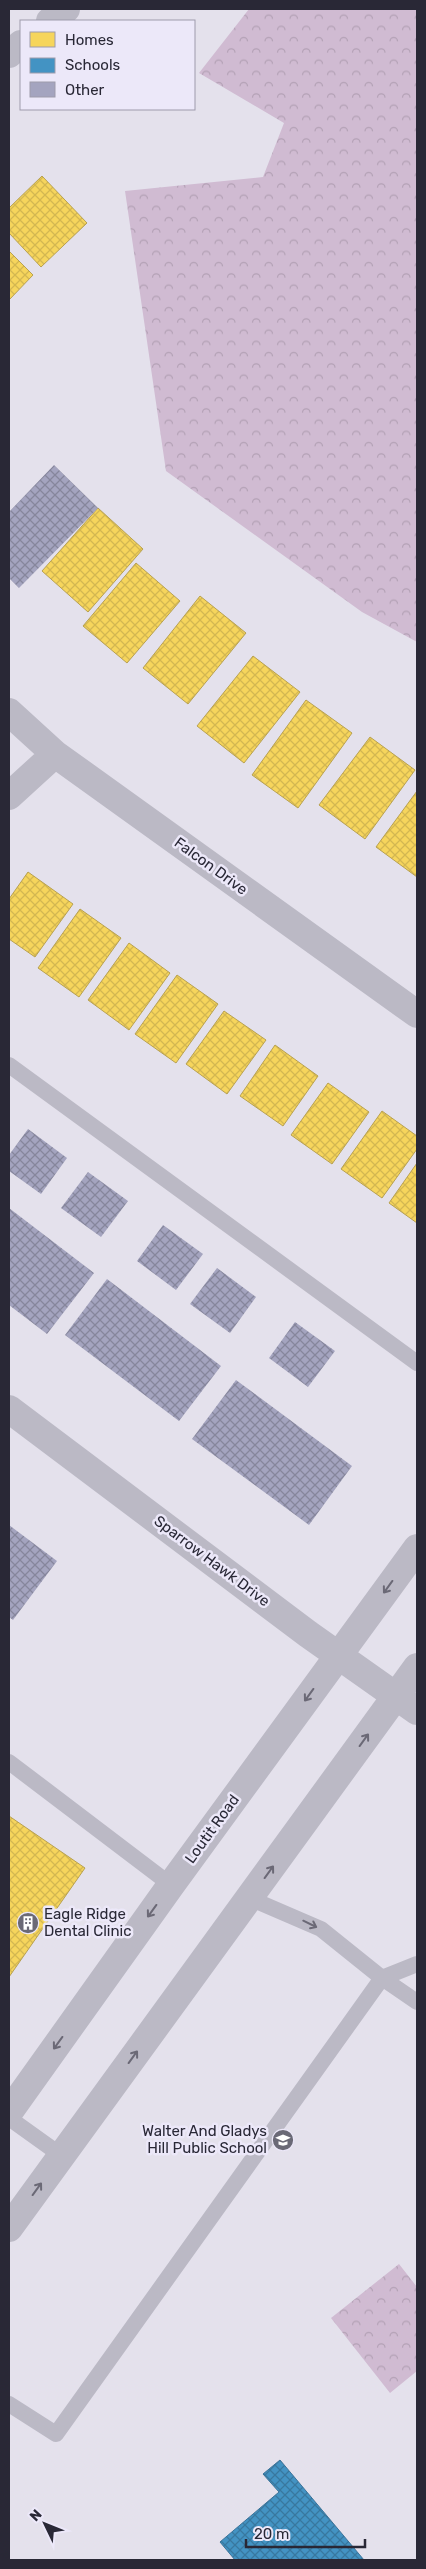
<svg xmlns="http://www.w3.org/2000/svg" width="426" height="2569" font-family="Rubik,sans-serif">
	<style>
		.forest { fill: url(#forest-crowns) }
		.homes { fill: url(#homes-cross-hatch); stroke: #b8a151 }
		.schools { fill: url(#schools-cross-hatch); stroke: #3b7399 }
		.building { fill: url(#building-cross-hatch) }
		.lines { fill: none; stroke-linecap: round; stroke-linejoin: round }
		.lane { stroke: #bbb9c5; stroke-width: 16 }
		.street { stroke: #bbb9c5; stroke-width: 28 }
		.oneway { stroke: #6b6976 }
		.labels { text-anchor: middle; dominant-baseline: central; stroke-width: 5; stroke-linejoin: round; paint-order: stroke }
		.street-label { font-size: 15px; fill: #292836; stroke: #ece8f9 }
		.poi-label { font-size: 15px; fill: #292836; stroke: #ece8f9; text-anchor: start }
	</style>
	<defs>
		<pattern id="forest-crowns" width="20" height="18" patternUnits="userSpaceOnUse" patternTransform="scale(1.25)"><rect width="20" height="18" fill="#d0bbd2"/><path d="M2 6a3 3 0 1 1 6 0M12 15a3 3 0 1 1 6 0" fill="none" stroke="#b3a1b5"/></pattern>
		<pattern id="homes-cross-hatch" width="8" height="8" patternUnits="userSpaceOnUse" patternTransform="scale(1.25)"><rect width="8" height="8" fill="#f6d55c"/><path d="M0 0l8 8M0 8l8-8" fill="none" stroke="#d3b751"/></pattern>
		<pattern id="schools-cross-hatch" width="8" height="8" patternUnits="userSpaceOnUse" patternTransform="scale(1.25)"><rect width="8" height="8" fill="#4393c3"/><path d="M0 0l8 8M0 8l8-8" fill="none" stroke="#38789f"/></pattern>
		<pattern id="building-cross-hatch" width="8" height="8" patternUnits="userSpaceOnUse" patternTransform="scale(1.25)"><rect width="8" height="8" fill="#a4a4bf"/><path d="M0 0l8 8M0 8l8-8" fill="none" stroke="#86869c"/></pattern>
	</defs>
	<rect width="100%" height="100%" fill="#e4e1ec"/>
	<path class="forest" d="M249,9H417V642L362,612L166,471L125,191L263,177L284,123L199,73Z
		M399,2264L417,2287V2371L390,2393L331,2318Z"/>
	<path class="homes" d="M42,176L87,223L41,267L9,233V208Z
		M9,251L33,275L9,300Z
		M98,508L143,549L88,612L42,571Z
		M136,563L180,601L127,663L83,626Z
		M200,596L246,633L188,704L143,668Z
		M253,656L300,692L244,763L197,726Z
		M306,700L352,733L298,808L252,775Z
		M370,737L415,770L365,839L319,805Z
		M417,791V877L376,847Z
		M28,872L73,904L35,957L9,939V899Z
		M80,909L121,938L79,997L38,968Z
		M129,943L170,973L129,1030L88,1000Z
		M177,975L218,1004L176,1063L135,1034Z
		M224,1011L266,1040L227,1094L186,1064Z
		M275,1045L318,1076L283,1126L240,1096Z
		M328,1083L369,1112L332,1164L291,1135Z
		M382,1111L417,1136V1149L382,1198L341,1169Z
		M417,1163V1223L389,1203Z
		M9,1816L85,1868L9,1977Z"/>
	<path class="schools" d="M280,2460L364,2560H235L220,2542L279,2492L263,2474Z"/>
	<path class="building" d="M54,465L98,508L19,588L9,578V512Z
		M28,1129L67,1158L41,1194L9,1171V1155Z
		M88,1172L128,1201L101,1237L61,1208Z
		M9,1208L94,1273L47,1334L9,1305Z
		M163,1225L203,1254L176,1290L137,1261Z
		M217,1268L256,1297L230,1333L190,1304Z
		M107,1279L221,1366L179,1421L65,1335Z
		M295,1322L335,1351L308,1387L269,1358Z
		M236,1380L352,1466L309,1525L192,1439Z
		M9,1525L57,1561L13,1620L9,1617Z"/>
	<g class="lines">
		<path class="lane" d="M9,1065L417,1363
			M9,1762L171,1885
			M249,1898L321,1929L382,1978L417,2002
			M9,2118L62,2156
			M9,2404L56,2434L382,1978L417,1964"/>
		<path class="street" d="M50,21L66,9
			M9,54L21,44
			M9,712L55,754L417,1014
			M9,796L55,754
			M9,1409L308,1634L417,1711
			M9,2112L171,1885L417,1548
			M9,2228L417,1667"/>
	</g>
	<defs><path id="oneway-shaft" d="M-6 0H5M1.5-3L5.5 0L1.5 3" fill="none" stroke-width="1.6" stroke-linecap="round" stroke-linejoin="round" transform="scale(1.25)"/></defs>
	<g class="oneway">
		<use href="#oneway-shaft" transform="translate(388 1587) rotate(126)"/>
		<use href="#oneway-shaft" transform="translate(309 1695) rotate(126)"/>
		<use href="#oneway-shaft" transform="translate(364 1740) rotate(-54)"/>
		<use href="#oneway-shaft" transform="translate(269 1872) rotate(-54)"/>
		<use href="#oneway-shaft" transform="translate(152 1911) rotate(126)"/>
		<use href="#oneway-shaft" transform="translate(310 1924) rotate(26)"/>
		<use href="#oneway-shaft" transform="translate(58 2043) rotate(126)"/>
		<use href="#oneway-shaft" transform="translate(133 2057) rotate(-54)"/>
		<use href="#oneway-shaft" transform="translate(37 2189) rotate(-54)"/>
	</g>
	<defs>
		<g id="building-disc" transform="scale(1.125)"><circle r="9.5" fill="#6a6976" stroke="#ece8f9"/><path d="M-4-6H4V6H1V3H-1V6H-4ZM-2.5-4.3h1.7v1.8h-1.7ZM.8-4.3h1.7v1.8H.8ZM-2.5-1h1.7V.8h-1.7ZM.8-1h1.7V.8H.8Z" fill="#fff"/></g>
		<g id="school-disc" transform="scale(1.125)"><circle r="9.5" fill="#6a6976" stroke="#ece8f9"/><path d="M0-5L7-2L0 1L-7-2ZM-4 1L0 2.5L4 1V4Q0 6-4 4Z" fill="#fff"/></g>
	</defs>
	<g fill-rule="evenodd">
		<use href="#building-disc" x="28" y="1923"/>
		<use href="#school-disc" x="283" y="2140"/>
	</g>
	<g class="labels">
		<g class="street-label">
			<text transform="translate(211 866) rotate(36)">Falcon Drive</text>
			<text transform="translate(212 1561) rotate(37)">Sparrow Hawk Drive</text>
			<text transform="translate(212 1829) rotate(-54)">Loutit Road</text>
		</g>
		<g class="poi-label">
			<text x="44" y="1914">Eagle Ridge<tspan x="44" dy="17">Dental Clinic</tspan></text>
			<text x="267" y="2131" text-anchor="end">Walter And Gladys<tspan x="267" dy="17">Hill Public School</tspan></text>
		</g>
	</g>
	<rect width="426" height="2569" fill="none" stroke="#292836" stroke-width="20"/>
	<rect x="20" y="20" width="175" height="90" fill="#ece8f9" stroke="#9e9bab"/>
	<rect x="30" y="32" width="25" height="15" fill="#f6d55c" stroke="#9e9bab"/>
	<text x="65" y="45" font-size="15" fill="#292836">Homes</text>
	<rect x="30" y="58" width="25" height="15" fill="#4393c3" stroke="#9e9bab"/>
	<text x="65" y="70" font-size="15" fill="#292836">Schools</text>
	<rect x="30" y="82" width="25" height="15" fill="#a4a4bf" stroke="#9e9bab"/>
	<text x="65" y="95" font-size="15" fill="#292836">Other</text>
	<g transform="translate(45 2524) rotate(313)" stroke="#ece8f9" stroke-width="4" paint-order="stroke">
	<path d="M0-4L9 19L0 12L-9 19Z" fill="#292836"/>
	<text y="-8" font-size="14" font-weight="bold" text-anchor="middle" fill="#292836">N</text>
	</g>
	<path d="M246 2539v8h119v-8" fill="none" stroke="#292836" stroke-width="2.5"/>
	<text x="254" y="2539" font-size="15" fill="#292836" stroke="#ece8f9" stroke-width="4" paint-order="stroke">20 m</text>
</svg>
